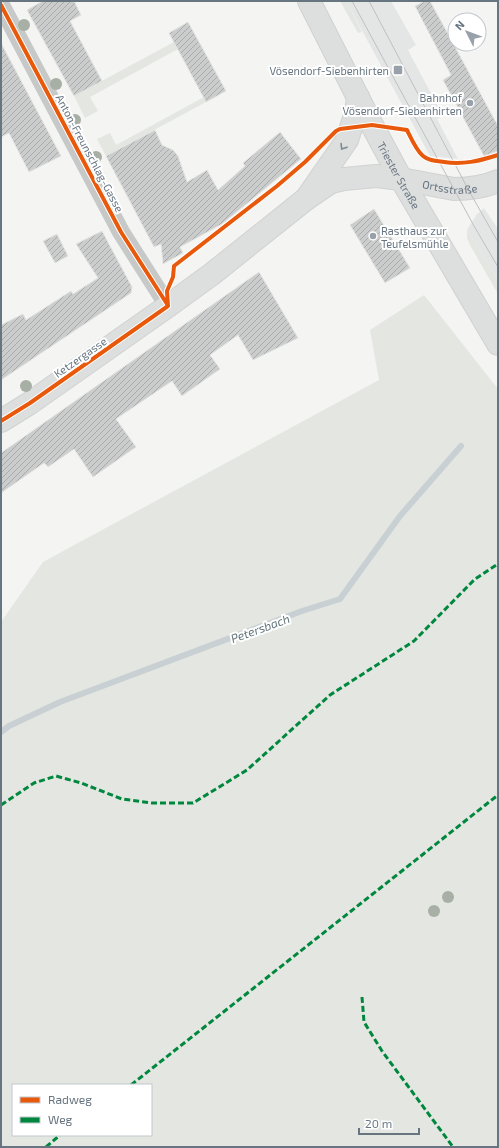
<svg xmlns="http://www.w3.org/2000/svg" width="499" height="1148" font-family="'Exo 2',sans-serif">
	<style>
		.built { fill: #e4e6e6 }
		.grass { fill: #e3e6e1; fill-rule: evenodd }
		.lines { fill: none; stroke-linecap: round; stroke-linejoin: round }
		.stream { stroke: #c9d0d3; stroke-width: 6 }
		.building { fill: url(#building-hatch); stroke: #e4e4e3 }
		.secondary-casing { stroke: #d1d2d2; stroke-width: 24 }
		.primary-casing { stroke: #d0d1d1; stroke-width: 24 }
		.minor { stroke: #c7c9c9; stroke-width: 18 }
		.secondary { stroke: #dddede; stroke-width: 22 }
		.primary { stroke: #dddede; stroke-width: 22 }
		.tram { stroke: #bebfc0; stroke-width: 1 }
		.quiet { stroke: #00873e; stroke-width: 3; stroke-dasharray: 6 3; stroke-linecap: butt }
		.cycleway-casing { stroke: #fff; stroke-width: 6 }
		.cycleway { stroke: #e8590c; stroke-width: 4 }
		.tree { fill: #a8b0a5 }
		.oneway { stroke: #7f8a94 }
		.poi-dot { fill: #98a1a9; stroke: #fff; stroke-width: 1.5 }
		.labels { text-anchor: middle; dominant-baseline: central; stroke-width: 4; stroke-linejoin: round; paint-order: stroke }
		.poi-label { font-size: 11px; fill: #677581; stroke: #fff; text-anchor: end }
		.street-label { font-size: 11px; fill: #677581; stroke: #fff }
		.water-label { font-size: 12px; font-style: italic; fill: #63767d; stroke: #fff }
	</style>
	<defs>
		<pattern id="building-hatch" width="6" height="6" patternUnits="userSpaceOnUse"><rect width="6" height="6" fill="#cbcccc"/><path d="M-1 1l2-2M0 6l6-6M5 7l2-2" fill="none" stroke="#a9aaab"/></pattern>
	</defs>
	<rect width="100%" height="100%" fill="#f4f4f3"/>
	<path class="built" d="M346,1H391L416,45L408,50L443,116L437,119L458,159L430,156Z
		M484,208L498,229V280L467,230L477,214Z"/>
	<path class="grass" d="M340,1H346L362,32L358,33Z
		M174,42L178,49L90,97L98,111L85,118L74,96Z
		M204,97L206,102L106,156L97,139L110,133L116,145Z
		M467,230L498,280V294L470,245L467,238Z
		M424,295L498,389V1147H1V622L43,562L379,380L370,330ZM13,1085H151V1135H13Z"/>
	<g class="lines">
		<path class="stream" d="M1,732L9,726L60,702L302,611L340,599L400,516L461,446"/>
	</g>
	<path class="building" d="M43,1H74L81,15L70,21L102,81L74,96L27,10Z
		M425,1H430L498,126V151L484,156L443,80L451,75L415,6Z
		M188,22L226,91L206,102L169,33Z
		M1,43L61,156L29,172L9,133L1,137Z
		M155,130L162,145L173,150L178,156L187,182L207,170L218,190L245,166L243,163L280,132L301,159L222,224L180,247L183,253L163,264L161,244L154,247L106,156Z
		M374,209L410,268L385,283L350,225Z
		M102,231L132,287L131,293L1,380V325L23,314L26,320L71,291L73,294L98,278L76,244Z
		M57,234L68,256L55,263L43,241Z
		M259,272L298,338L253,360L238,335L210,355L220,369L182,396L172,381L116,419L136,447L93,477L74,449L48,467L44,463L1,493V453Z"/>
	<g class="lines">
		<g class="secondary-casing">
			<g id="secondary">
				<path id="s1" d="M1,421L30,403L168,306L212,274L306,199L331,182L344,179L376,176L401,179L454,189C469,189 484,187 498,181"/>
			</g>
		</g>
		<g class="primary-casing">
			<g id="primary">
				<path id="s2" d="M309,1L372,125L401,179L498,344"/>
				<path d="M306,199L347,140L356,112L358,97"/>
			</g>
		</g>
		<path class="minor" d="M1,5L121,232L168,306"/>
		<use href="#secondary" class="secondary"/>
		<use href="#primary" class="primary"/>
		<path class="tram" d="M352,1L474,226L498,267
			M369,1L468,189L498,242"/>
		<path class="quiet" d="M1,805L34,783L56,776L81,783L122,799L152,803H193L247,770L330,695L414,641L475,579L498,564
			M362,997L364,1022L382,1051L453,1147
			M131,1085L498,795
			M46,1147L60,1135"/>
		<g class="cycleway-casing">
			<path id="cycleway" d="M1,5L121,232L167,304
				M168,306L167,291L173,277L174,266L277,186L305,162L336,131L340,129L372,125L407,130C411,138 416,150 423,156C429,161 436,161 444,162C463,165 479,161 498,155
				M1,421L30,403L168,306"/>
		</g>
		<use href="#cycleway" class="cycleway"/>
	</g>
	<g class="tree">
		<circle cx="24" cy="25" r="6"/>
		<circle cx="56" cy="84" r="6"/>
		<circle cx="75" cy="120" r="6"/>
		<circle cx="96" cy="157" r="6"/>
		<circle cx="26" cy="386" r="6"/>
		<circle cx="448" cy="897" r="6"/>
		<circle cx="434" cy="911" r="6"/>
	</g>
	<defs><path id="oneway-chevron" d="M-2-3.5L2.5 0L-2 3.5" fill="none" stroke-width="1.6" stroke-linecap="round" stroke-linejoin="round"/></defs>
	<use class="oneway" href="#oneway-chevron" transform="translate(343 147) rotate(122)"/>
	<g class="poi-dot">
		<rect x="393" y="65" width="10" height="10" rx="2"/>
		<circle cx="470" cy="103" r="4"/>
		<circle cx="373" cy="236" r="4"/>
	</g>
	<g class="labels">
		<g class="poi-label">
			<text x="389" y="70">Vösendorf-Siebenhirten</text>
			<text x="462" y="97">Bahnhof<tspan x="462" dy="13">Vösendorf-Siebenhirten</tspan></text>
			<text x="381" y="230" text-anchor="start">Rasthaus zur<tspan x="381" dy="13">Teufelsmühle</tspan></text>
		</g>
		<g class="street-label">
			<text transform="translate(90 153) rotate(62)">Anton-Freunschlag-Gasse</text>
			<text stroke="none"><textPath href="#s2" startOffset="196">Triester Straße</textPath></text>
			<text stroke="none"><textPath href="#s1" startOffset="528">Ortsstraße</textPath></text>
			<text transform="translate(80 357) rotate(-35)">Ketzergasse</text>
		</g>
		<g class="water-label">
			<text transform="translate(260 628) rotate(-20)">Petersbach</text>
		</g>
	</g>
	<rect width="499" height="1148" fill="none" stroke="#677581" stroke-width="4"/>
	<rect x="12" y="1084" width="140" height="52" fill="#ffffff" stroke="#c2c8cd"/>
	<rect x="20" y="1097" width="20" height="6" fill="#e8590c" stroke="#c2c8cd"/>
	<text x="48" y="1104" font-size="12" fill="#677581">Radweg</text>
	<rect x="20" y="1117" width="20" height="6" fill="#00873e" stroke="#c2c8cd"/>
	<text x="48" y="1124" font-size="12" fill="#677581">Weg</text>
	<g transform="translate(467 32) rotate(312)"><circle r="19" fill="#ffffff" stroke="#c2c8cd"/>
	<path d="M0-3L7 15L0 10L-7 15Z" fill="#98a1a9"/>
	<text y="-6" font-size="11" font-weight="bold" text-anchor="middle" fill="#677581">N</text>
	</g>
	<path d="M359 1128v6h60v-6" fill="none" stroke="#677581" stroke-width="2"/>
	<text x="365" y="1128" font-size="12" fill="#677581" stroke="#ffffff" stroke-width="3" paint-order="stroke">20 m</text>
</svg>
